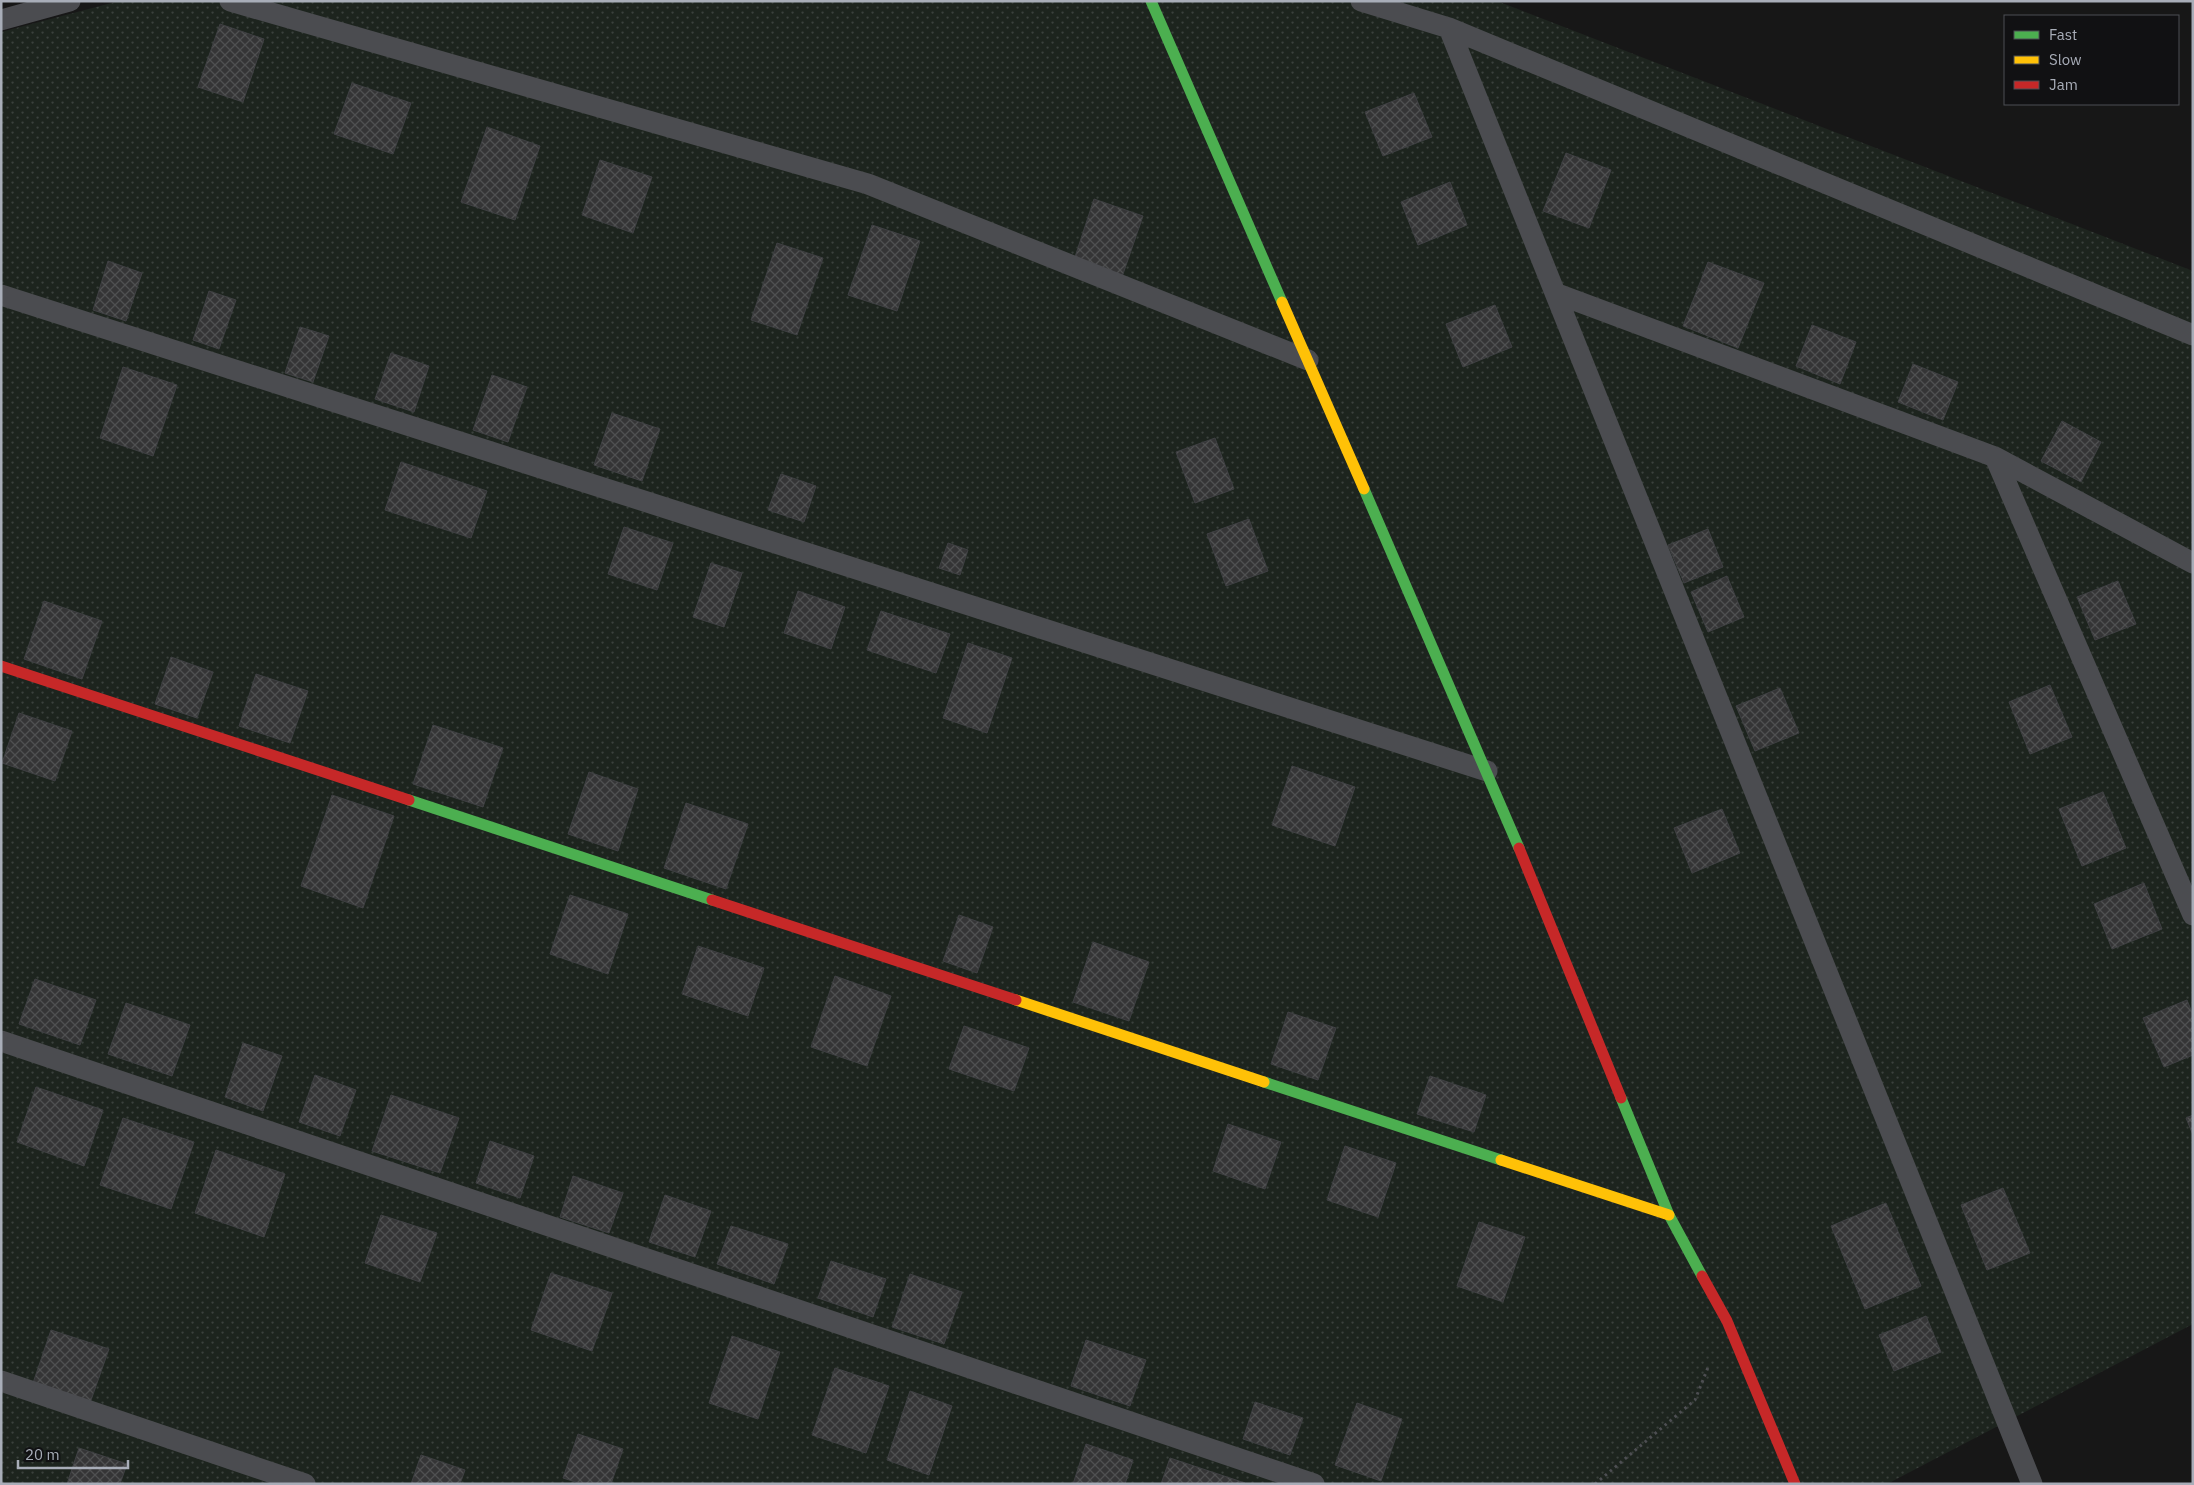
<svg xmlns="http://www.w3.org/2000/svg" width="2194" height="1485" font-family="'IBM Plex Sans',sans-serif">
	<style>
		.park { fill: url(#park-dots) }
		.building { fill: url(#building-cross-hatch); stroke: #3f4043 }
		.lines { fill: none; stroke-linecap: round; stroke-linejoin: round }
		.path { stroke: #4d4e52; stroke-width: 3; stroke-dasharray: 2.5 4; stroke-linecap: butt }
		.lane { stroke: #4b4c50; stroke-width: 21 }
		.fast { stroke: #4caf50; stroke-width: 11 }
		.slow { stroke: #ffc107; stroke-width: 11 }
		.jam { stroke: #c62828; stroke-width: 11 }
	</style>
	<defs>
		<pattern id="park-dots" width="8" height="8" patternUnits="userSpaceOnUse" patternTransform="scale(1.25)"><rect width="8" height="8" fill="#1d241e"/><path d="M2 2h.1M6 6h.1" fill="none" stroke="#3b413d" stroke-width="1.8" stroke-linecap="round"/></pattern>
		<pattern id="building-cross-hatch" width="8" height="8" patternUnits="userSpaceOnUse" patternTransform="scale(1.25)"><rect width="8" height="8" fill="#353536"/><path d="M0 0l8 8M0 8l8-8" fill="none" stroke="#4f5051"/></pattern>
	</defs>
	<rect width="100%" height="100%" fill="#171717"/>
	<path class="park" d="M119,1H1497L2193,271V1324L1887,1484H1V32Z"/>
	<path class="building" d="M220,24L264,39L243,102L198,87Z
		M352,83L411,103L393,154L334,134Z
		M1414,93L1432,137L1383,156L1365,112Z
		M487,127L540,146L515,220L461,202Z
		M1566,153L1611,170L1589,228L1543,211Z
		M600,160L652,177L633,233L582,215Z
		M1450,182L1467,225L1418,245L1401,202Z
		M1094,199L1143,216L1122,277L1074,260Z
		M872,225L920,241L897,311L848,295Z
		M777,243L823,258L797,335L751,320Z
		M108,261L142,273L126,321L93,310Z
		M1708,262L1764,283L1738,348L1683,326Z
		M209,291L236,300L219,349L193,340Z
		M1495,305L1512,347L1463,367L1446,324Z
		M1812,325L1856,342L1840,384L1796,366Z
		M300,327L329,336L313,382L285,373Z
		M391,353L429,366L414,412L375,399Z
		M1913,364L1958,382L1943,420L1898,402Z
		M123,367L177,385L153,456L100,438Z
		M492,375L527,387L508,442L473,430Z
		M612,413L660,429L642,481L594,465Z
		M2062,421L2101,442L2081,482L2041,461Z
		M1215,438L1234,489L1195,503L1176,452Z
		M401,462L487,491L471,538L385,510Z
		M781,474L816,486L804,522L768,510Z
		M1249,519L1268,571L1226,586L1207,534Z
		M624,527L673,543L657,590L608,574Z
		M1708,529L1723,567L1684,583L1668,545Z
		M948,543L968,550L960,575L939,568Z
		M711,563L742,573L724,627L693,617Z
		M1727,576L1744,617L1708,632L1691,592Z
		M2118,581L2136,624L2095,640L2077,597Z
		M798,591L845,607L831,649L784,633Z
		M44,601L102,621L82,679L24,659Z
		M881,611L950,634L936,673L867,650Z
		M968,643L1012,658L987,733L943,718Z
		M171,657L213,672L197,718L155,704Z
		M256,674L308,691L290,743L239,726Z
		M2050,685L2072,737L2030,754L2009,702Z
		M1780,688L1799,733L1755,751L1736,706Z
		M19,713L72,731L55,781L2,763Z
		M433,725L503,748L483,807L413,784Z
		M1292,766L1355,787L1335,846L1272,825Z
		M589,772L638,789L618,851L568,834Z
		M2103,792L2126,848L2082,866L2059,809Z
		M332,795L394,816L363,908L301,886Z
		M686,803L748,824L726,889L664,868Z
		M1722,809L1740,853L1692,873L1674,828Z
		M2144,883L2162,929L2112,949L2094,904Z
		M570,895L628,914L608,974L550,954Z
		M959,915L993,927L977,973L943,961Z
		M1093,942L1149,962L1129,1021L1073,1002Z
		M698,946L764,968L748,1016L682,994Z
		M835,976L891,996L867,1066L811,1047Z
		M35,979L96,1000L80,1045L19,1024Z
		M2187,1000L2193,1015V1055L2164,1067L2143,1018Z
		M126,1003L190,1025L172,1076L108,1054Z
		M1288,1012L1336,1028L1318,1080L1271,1064Z
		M964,1026L1029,1048L1014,1091L949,1069Z
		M243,1043L282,1056L263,1111L225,1097Z
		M315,1075L356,1090L340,1136L299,1122Z
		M1430,1076L1486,1095L1474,1132L1417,1114Z
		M36,1087L103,1110L84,1166L17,1142Z
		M391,1095L459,1118L440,1173L372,1151Z
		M2193,1115V1135L2186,1118Z
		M123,1118L194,1142L171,1209L100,1185Z
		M1228,1124L1281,1142L1265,1189L1213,1171Z
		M490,1141L534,1156L520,1198L476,1183Z
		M1345,1146L1396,1163L1378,1217L1327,1200Z
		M216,1150L285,1174L264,1237L195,1213Z
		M573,1176L623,1193L609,1233L560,1217Z
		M2003,1188L2030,1253L1987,1270L1961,1205Z
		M665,1195L711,1211L695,1257L649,1242Z
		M1886,1203L1921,1286L1865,1309L1831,1226Z
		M381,1215L437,1233L420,1282L365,1263Z
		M1479,1222L1525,1237L1503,1302L1457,1286Z
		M731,1226L788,1244L774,1284L717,1264Z
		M831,1261L886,1279L873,1317L818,1298Z
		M551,1273L612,1293L592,1351L531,1330Z
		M910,1274L962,1292L944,1344L892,1327Z
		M1926,1316L1941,1352L1894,1371L1879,1335Z
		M51,1330L109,1349L90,1403L33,1383Z
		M732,1336L780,1352L758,1419L709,1403Z
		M1086,1340L1146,1360L1130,1406L1071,1386Z
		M835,1368L889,1386L866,1453L812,1435Z
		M910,1391L952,1406L929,1475L887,1460Z
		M1255,1402L1303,1418L1290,1455L1243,1439Z
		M1357,1403L1402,1419L1381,1481L1335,1465Z
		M578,1434L623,1449L611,1484H582L563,1478Z
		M1086,1444L1133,1460L1125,1484H1073Z
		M79,1448L127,1464L120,1484H67Z
		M421,1455L465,1470L460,1484H411Z
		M1170,1458L1245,1483V1484H1161Z"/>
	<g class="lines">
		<path class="path" d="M1595,1484L1695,1400L1709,1365"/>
		<path class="lane" d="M230,1L868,184L1308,360
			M1361,1L1449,28L2193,335
			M1,20L70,1
			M1449,28L2032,1484
			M1555,293L1995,457L2193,563
			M1,295L1487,771
			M1995,457L2193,915
			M1,1041L1314,1484
			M1,1381L305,1484"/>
		<path class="fast" d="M1151,1L1282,302
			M1364,489L1519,848
			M409,800L712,900
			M1264,1082L1501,1160
			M1621,1098L1669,1215L1702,1276"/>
		<path class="slow" d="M1282,302L1364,489
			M1016,1000L1264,1082
			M1501,1160L1669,1215"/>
		<path class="jam" d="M1,666L409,800
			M1519,848L1621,1098
			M712,900L1016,1000
			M1702,1276L1727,1321L1795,1484"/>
	</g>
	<rect width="2194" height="1485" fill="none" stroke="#a8adb8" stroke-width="5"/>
	<rect x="2004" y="15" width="175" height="90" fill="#111113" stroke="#4d4f55"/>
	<rect x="2014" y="31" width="25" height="8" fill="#4caf50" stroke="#4d4f55"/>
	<text x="2049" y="40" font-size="15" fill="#a8adb8">Fast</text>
	<rect x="2014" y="56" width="25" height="8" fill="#ffc107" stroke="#4d4f55"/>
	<text x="2049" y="65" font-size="15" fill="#a8adb8">Slow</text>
	<rect x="2014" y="81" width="25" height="8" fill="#c62828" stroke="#4d4f55"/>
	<text x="2049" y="90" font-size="15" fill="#a8adb8">Jam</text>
	<path d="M18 1460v8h110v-8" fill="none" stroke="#a8adb8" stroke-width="2.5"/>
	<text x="25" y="1460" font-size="15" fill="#a8adb8" stroke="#111113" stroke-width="4" paint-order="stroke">20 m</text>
</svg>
